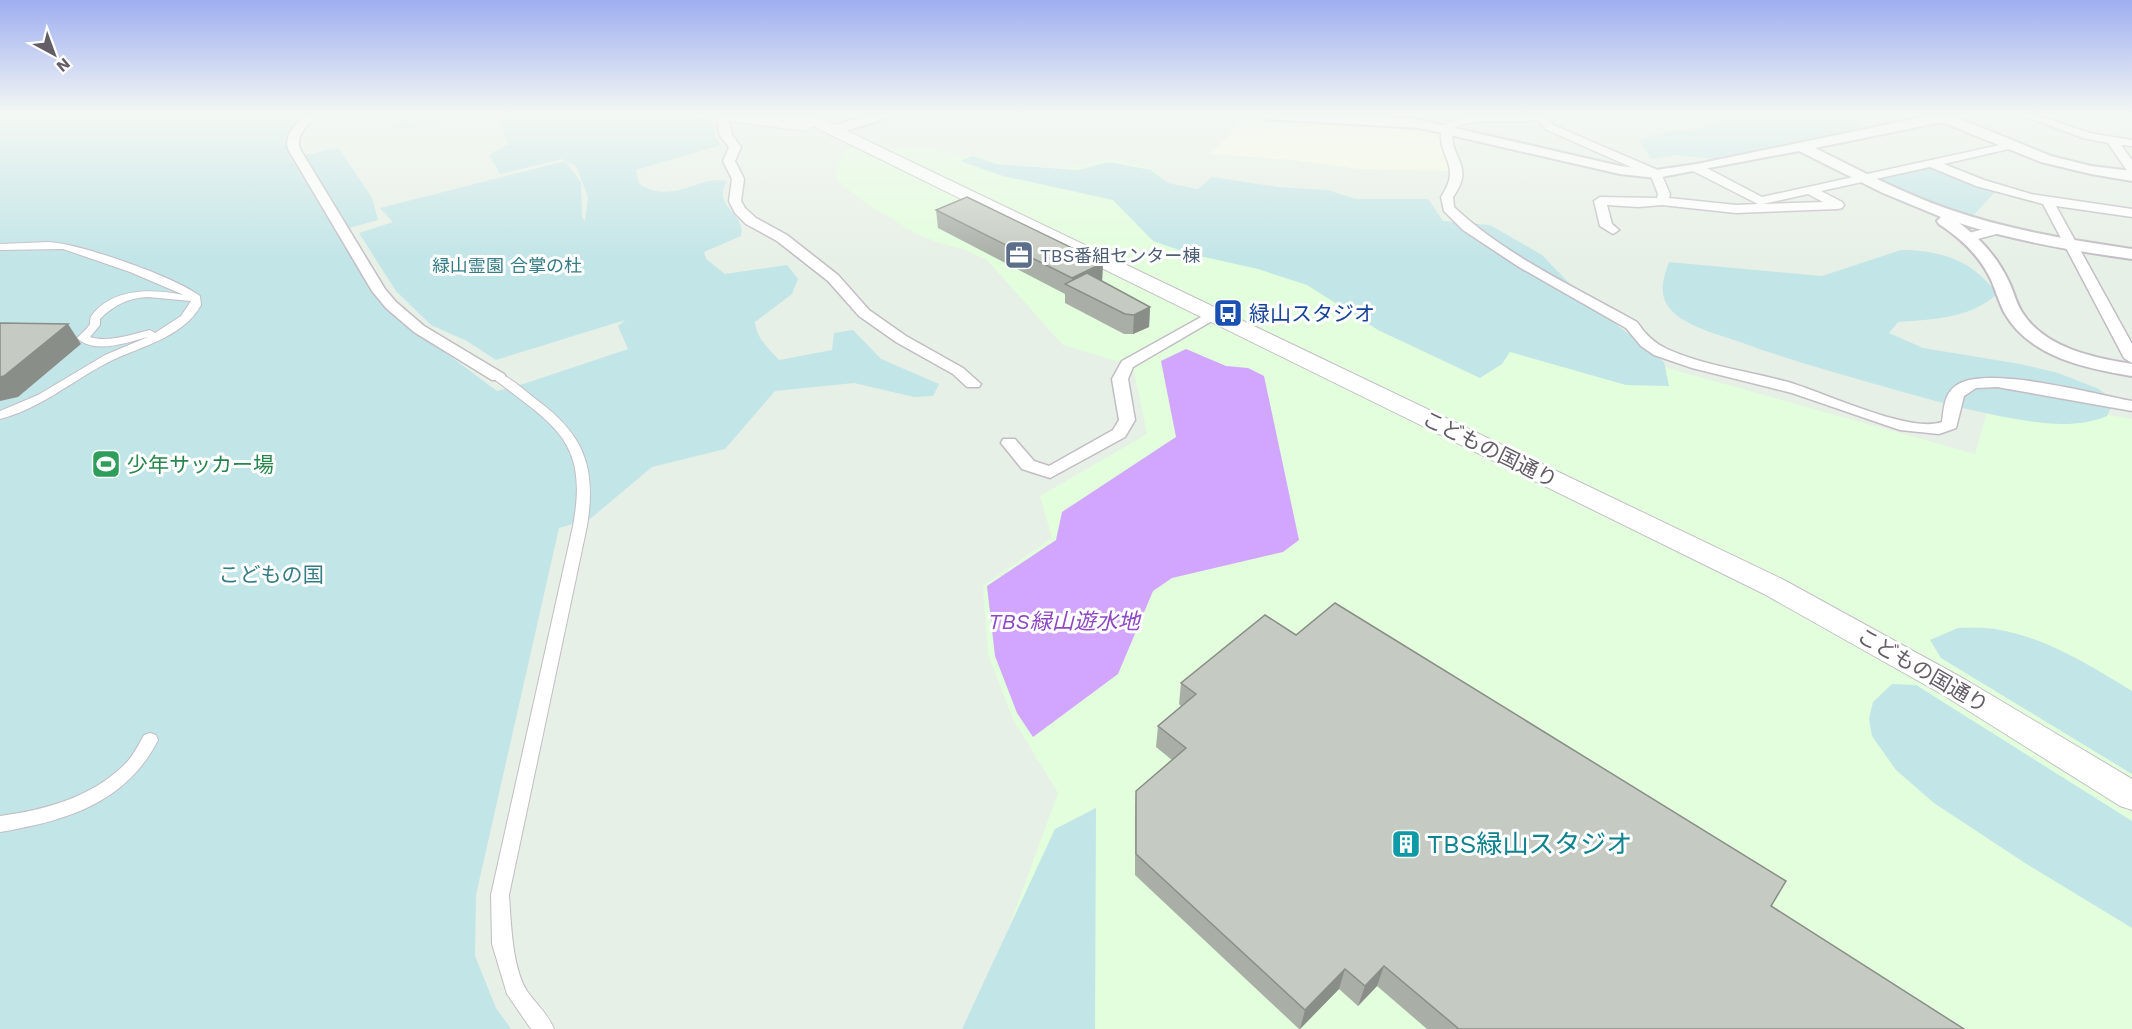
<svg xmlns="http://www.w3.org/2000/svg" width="2132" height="1029" font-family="'Work Sans','Noto Sans JP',sans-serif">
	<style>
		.commercial { fill: #e2fedc }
		.medical { fill: #f8fce3 }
		.green { fill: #c2e5e7 }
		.water { fill: #d2a6ff }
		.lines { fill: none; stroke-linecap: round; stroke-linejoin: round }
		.pedestrian-casing { stroke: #c2bdc4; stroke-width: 2 }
		.minor-casing { stroke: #c2bdc4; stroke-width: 3 }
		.tertiary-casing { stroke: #c2bdc4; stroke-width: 4 }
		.secondary-casing { stroke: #c4bec6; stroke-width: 2 }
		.pedestrian { fill: #fff; fill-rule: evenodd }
		.minor { fill: #fff; fill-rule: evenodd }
		.tertiary { fill: #fff; fill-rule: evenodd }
		.secondary { fill: #fff; fill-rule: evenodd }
		.wall { fill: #a9afa7 }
		.shaded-wall { fill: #8a8e88 }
		.building { fill: #c5cbc2; stroke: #8a8e88; stroke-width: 1.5 }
		.labels { text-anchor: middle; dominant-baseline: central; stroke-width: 6; stroke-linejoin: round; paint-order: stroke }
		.far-service-label { font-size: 18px; fill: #4e5e75; stroke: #fff; text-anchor: start }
		.far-park-label { font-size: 18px; fill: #357d86; stroke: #fff }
		.transit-label { font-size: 21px; fill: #164399; stroke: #fff; text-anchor: start }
		.street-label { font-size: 21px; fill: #635d66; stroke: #fff }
		.leisure-label { font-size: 21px; fill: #27864d; stroke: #fff; text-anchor: start }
		.park-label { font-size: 21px; fill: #357d86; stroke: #fff }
		.water-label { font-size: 22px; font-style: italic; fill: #8e47c5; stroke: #fff }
		.near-culture-label { font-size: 26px; fill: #0d838f; stroke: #fff; text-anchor: start }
	</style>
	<rect width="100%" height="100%" fill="#e7f0e6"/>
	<path class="commercial" d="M846,148L931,149L1013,165L1064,168L1110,159L1154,169L1206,228L1280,260L1975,454L1992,395L2132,419V1029H972L1058,793L1013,719L988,654L983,586L1052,538L1040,496L1147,434L1133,366L1063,345L987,260L963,249L936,242L915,233L870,206L837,181L836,165Z"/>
	<path class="medical" d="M1246,117L1417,129L1441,134L1453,171L1359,169L1292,160L1210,154Z"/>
	<path class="green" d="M0,115H309L292,134L293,157L339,148L372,198L378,220L338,231L345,248L427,339L497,391L523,384L628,349L618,326L625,320L496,360L467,341L431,325L396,291L359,233L393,222L380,208L565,161L581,182L582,218L585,221L588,197L576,166L562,159L500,174L489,155L508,144L499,119L500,115H672L711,120L715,136L721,145L636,170L639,184C674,206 700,174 727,181C714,203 736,210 741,226C742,229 741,232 741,236L704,252L706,259L725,274L787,265L798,279L792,294L755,322C757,339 768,348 779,360L832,350L834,333L853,330L881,359L939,384L933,396L914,397L854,383L775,391L725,449L652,467L590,519L559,528L476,895L475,956L496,1008L511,1029H0Z
		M395,115H417L420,118L438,117L436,124L396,130L393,126Z
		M1726,115H1866L1860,129L1714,159L1676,155L1651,159L1639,139L1675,130L1709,127Z
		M973,156L997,164L1077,170L1109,162L1151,170L1168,183L1198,189L1212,177L1278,187L1328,190L1356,199H1428L1443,221L1490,225L1542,255L1570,284L1596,298L1592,305L1664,362L1669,386L1626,385L1510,352L1502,364L1480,378L1378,330L1307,285L1258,269L1191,254L1153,241L1113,200L1003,176L960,161Z
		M1930,166L1996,191L1971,218L1880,181V178Z
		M1901,250C1941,250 1974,261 1997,294C1970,319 1933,319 1898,322L1889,333L1923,348L2020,364L2058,373L2099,389L2114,401L2107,416C2081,427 2050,425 2022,420C1971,412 1921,397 1871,383C1827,370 1783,358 1740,342C1720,335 1684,326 1670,309C1658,294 1663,279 1669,262L1822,276Z
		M1958,628C1972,628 1987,627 2000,630C2049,639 2090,666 2132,691V774L1941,658L1930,640Z
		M1892,684L1916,685L2132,821V928L2025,863L1934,803L1896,770L1872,736L1869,719L1873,702Z
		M1096,808L1095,1029H962L1055,829Z"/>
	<path class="water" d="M1186,349L1226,366L1248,368L1264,376L1299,540L1283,552L1172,578L1153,591L1118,674L1033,737L1017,713L995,656L987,586L1056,540L1062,512L1176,437L1161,361Z"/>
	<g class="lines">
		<g class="pedestrian-casing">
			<path id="pedestrian" d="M48,242C79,243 175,277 200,296L201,305C182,340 135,347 103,365C68,384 39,409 0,419V411L38,395L105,355L148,337C128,342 95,355 77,338C81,334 88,328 90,324C90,321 90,317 92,315C114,287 153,289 184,295L130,272L63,249L0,250V244ZM147,297L191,301L181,316L155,333L150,330C132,334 109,343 90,337L100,325V319C114,305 128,298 147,297Z
				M498,373C510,377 523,389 533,397C583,433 597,465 587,526L509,895C511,923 512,967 527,991C536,1004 548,1014 554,1029H531L507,994L492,944L491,895L573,526C589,440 554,426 494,379L492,377Z
				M150,733L156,735L158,740C126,803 66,821 0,832V816C44,810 90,798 123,766C132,758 138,746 144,735Z"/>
		</g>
		<g class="minor-casing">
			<path id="minor" d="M305,115H316C308,126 295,134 300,149L385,289L396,302L424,326L504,374L506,377L504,380H492L414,332L386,308L372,291L288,149C284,134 296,125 305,115Z
				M720,115H731L729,120L732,135L741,147L735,161L744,179L741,201L745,208L756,218L787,235L838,275L869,310L906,336L963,368L981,384L979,387H967L953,374L896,342L859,316L828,281L777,241L746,224L735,213L729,201L732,179L723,161L729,147L720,136L717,120Z
				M1380,115H1397L1373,124L1367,121Z
				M1470,115H1549L1548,117L1553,125L1660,171L1670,194L1669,198L1736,205L1758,204L1693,171V165H1701L1762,197L2009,143L2013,144V148L1944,164L1984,180L2031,194L2132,209V217L2056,206L2132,344V363L2124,358L2043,204L1976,186L1930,167L1821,191L1842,202L1844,205L1842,208L1838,209L1736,213L1662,205L1638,207L1607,205L1612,224L1619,230L1613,234L1600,226L1594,201L1600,197L1657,198L1658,194L1651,176L1545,129L1538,119C1510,125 1480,116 1453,128C1447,158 1477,164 1453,197L1454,207C1506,256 1575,287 1637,322C1645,334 1654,343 1667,349C1705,366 1748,371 1788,382C1823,392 1910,434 1942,422C1944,408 1944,393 1957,385C1987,365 2095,394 2132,401V411L1997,387L1976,388L1964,396L1956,428L1939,434L1900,430L1792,393L1692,368L1654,355L1641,346L1626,328L1519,267L1463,230L1444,211L1441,197C1464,163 1435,158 1442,126L1455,119ZM1808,194L1823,202L1763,204Z
				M2021,115H2037L2089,133L2132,140V146L2121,145L2132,160V173L2128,172L2108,143L2083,138Z
				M1999,225L2004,226L2005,229L2004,232L1970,241L1963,237L1965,234Z
				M1212,311L1219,315L1217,318L1133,367L1128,379L1135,420L1125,437L1050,478L1022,469L1001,443L1003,439H1015L1034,461L1049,466L1113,430L1119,420L1112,379L1122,361Z"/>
		</g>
		<g class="tertiary-casing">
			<path id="tertiary" d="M867,115H889L887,118L832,135L825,131L827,128Z
				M1260,115H1359L1420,120L1620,166L1656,170L1697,164L1933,115H1961L1958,118L2051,156L2091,166L2132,171V181L2091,174L2041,162L1942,122L1815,148C1859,170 1902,193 1948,209C2008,230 2070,240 2132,249V259C2074,251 2015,241 1959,223C1980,238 1998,258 2009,282C2014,292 2016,303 2022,312C2044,348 2094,358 2132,364V376C2085,368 2029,357 2004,312C1999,302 1996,292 1992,282C1981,257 1962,239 1939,224L1937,221L1941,217L1883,193L1799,151L1656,178L1620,174L1420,128L1267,119Z"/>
		</g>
		<g class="secondary-casing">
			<path id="secondary" d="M714,115H759L781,118L779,115H807L822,119L1784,580L1966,680L2132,779V810L2120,806L1945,696L1764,594L813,126L805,131L722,120Z"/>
		</g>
		<use href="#pedestrian" class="pedestrian"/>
		<use href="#minor" class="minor"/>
		<use href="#tertiary" class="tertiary"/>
		<use href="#secondary" class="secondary"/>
	</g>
	<path class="wall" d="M936,210L1103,263L1102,281L1150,307L1149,327L1133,334H1124L1065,303V294L938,228Z
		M1296,635L1771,906L1964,1029H1427L1377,986L1358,1006L1339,989L1300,1029H1299L1135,875V812L1136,791L1172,760L1156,747L1158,726L1181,706L1179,704L1181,683Z"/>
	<path class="shaded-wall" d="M1103,263L1102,282L1072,287V278Z
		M1150,307L1149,327L1133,334L1134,315Z
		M68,324L81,344L18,397L0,401V377Z
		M1384,966L1377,986L1358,1006L1365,986Z
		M1345,969L1339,989L1300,1029L1305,1010Z"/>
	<path class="building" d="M967,197L1103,263L1072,278L936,210Z
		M1087,273L1150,307L1134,315L1125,314L1065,284Z
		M0,323L68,324L4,376L0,377Z
		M1335,603L1786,881L1771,906L1964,1029H1459L1384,966L1365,986L1345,969L1305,1010L1136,854V791L1186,748L1158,726L1196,694L1181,683L1265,615L1296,635Z"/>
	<linearGradient id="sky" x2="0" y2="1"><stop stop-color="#9faef1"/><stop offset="0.44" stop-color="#f4f8f4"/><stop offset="1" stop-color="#f4f8f4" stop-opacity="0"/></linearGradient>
	<rect width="2132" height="259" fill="url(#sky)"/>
	<defs>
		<g id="office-square" transform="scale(1.5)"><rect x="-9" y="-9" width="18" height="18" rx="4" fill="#5c6f8a" stroke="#fff"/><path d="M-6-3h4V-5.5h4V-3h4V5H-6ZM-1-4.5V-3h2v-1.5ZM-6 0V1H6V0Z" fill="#fff"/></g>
		<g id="bus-square" transform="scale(1.5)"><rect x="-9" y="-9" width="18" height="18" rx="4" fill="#1a4fb4" stroke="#fff"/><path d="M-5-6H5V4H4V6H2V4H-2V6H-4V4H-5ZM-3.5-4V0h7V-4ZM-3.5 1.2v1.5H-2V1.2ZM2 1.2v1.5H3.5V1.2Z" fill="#fff"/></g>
		<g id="stadium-square" transform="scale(1.5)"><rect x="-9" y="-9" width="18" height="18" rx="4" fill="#2e9e5b" stroke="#fff"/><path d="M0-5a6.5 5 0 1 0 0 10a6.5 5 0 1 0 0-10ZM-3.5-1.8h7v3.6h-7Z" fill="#fff"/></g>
		<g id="building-square" transform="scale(1.5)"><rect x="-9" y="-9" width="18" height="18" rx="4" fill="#0f9aa8" stroke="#fff"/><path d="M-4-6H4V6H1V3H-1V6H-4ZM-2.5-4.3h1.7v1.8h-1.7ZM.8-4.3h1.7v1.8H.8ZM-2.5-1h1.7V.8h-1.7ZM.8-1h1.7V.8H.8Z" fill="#fff"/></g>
	</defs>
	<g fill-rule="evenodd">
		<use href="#office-square" x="1019" y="255"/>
		<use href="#bus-square" x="1228" y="313"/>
		<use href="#stadium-square" x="106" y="464"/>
		<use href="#building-square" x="1406" y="844"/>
	</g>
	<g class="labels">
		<g class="far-service-label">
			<text x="1040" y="255">TBS番組センター棟</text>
		</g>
		<g class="far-park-label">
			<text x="507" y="265">緑山霊園 合掌の杜</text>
		</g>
		<g class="transit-label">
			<text x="1249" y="313">緑山スタジオ</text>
		</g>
		<g class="street-label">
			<text transform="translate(1490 449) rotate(26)">こどもの国通り</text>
			<text transform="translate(1923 670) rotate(30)">こどもの国通り</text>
		</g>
		<g class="leisure-label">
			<text x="127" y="464">少年サッカー場</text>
		</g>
		<g class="park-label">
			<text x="271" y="574">こどもの国</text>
		</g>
		<g class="water-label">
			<text x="1064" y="621">TBS緑山遊水地</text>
		</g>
		<g class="near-culture-label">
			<text x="1427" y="844">TBS緑山スタジオ</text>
		</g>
	</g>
	<g transform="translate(54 54) rotate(139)" stroke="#ffffff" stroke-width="4.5" paint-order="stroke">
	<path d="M0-4.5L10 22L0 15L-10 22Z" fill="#635d66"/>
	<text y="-9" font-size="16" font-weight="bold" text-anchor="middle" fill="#635d66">N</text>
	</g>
</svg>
